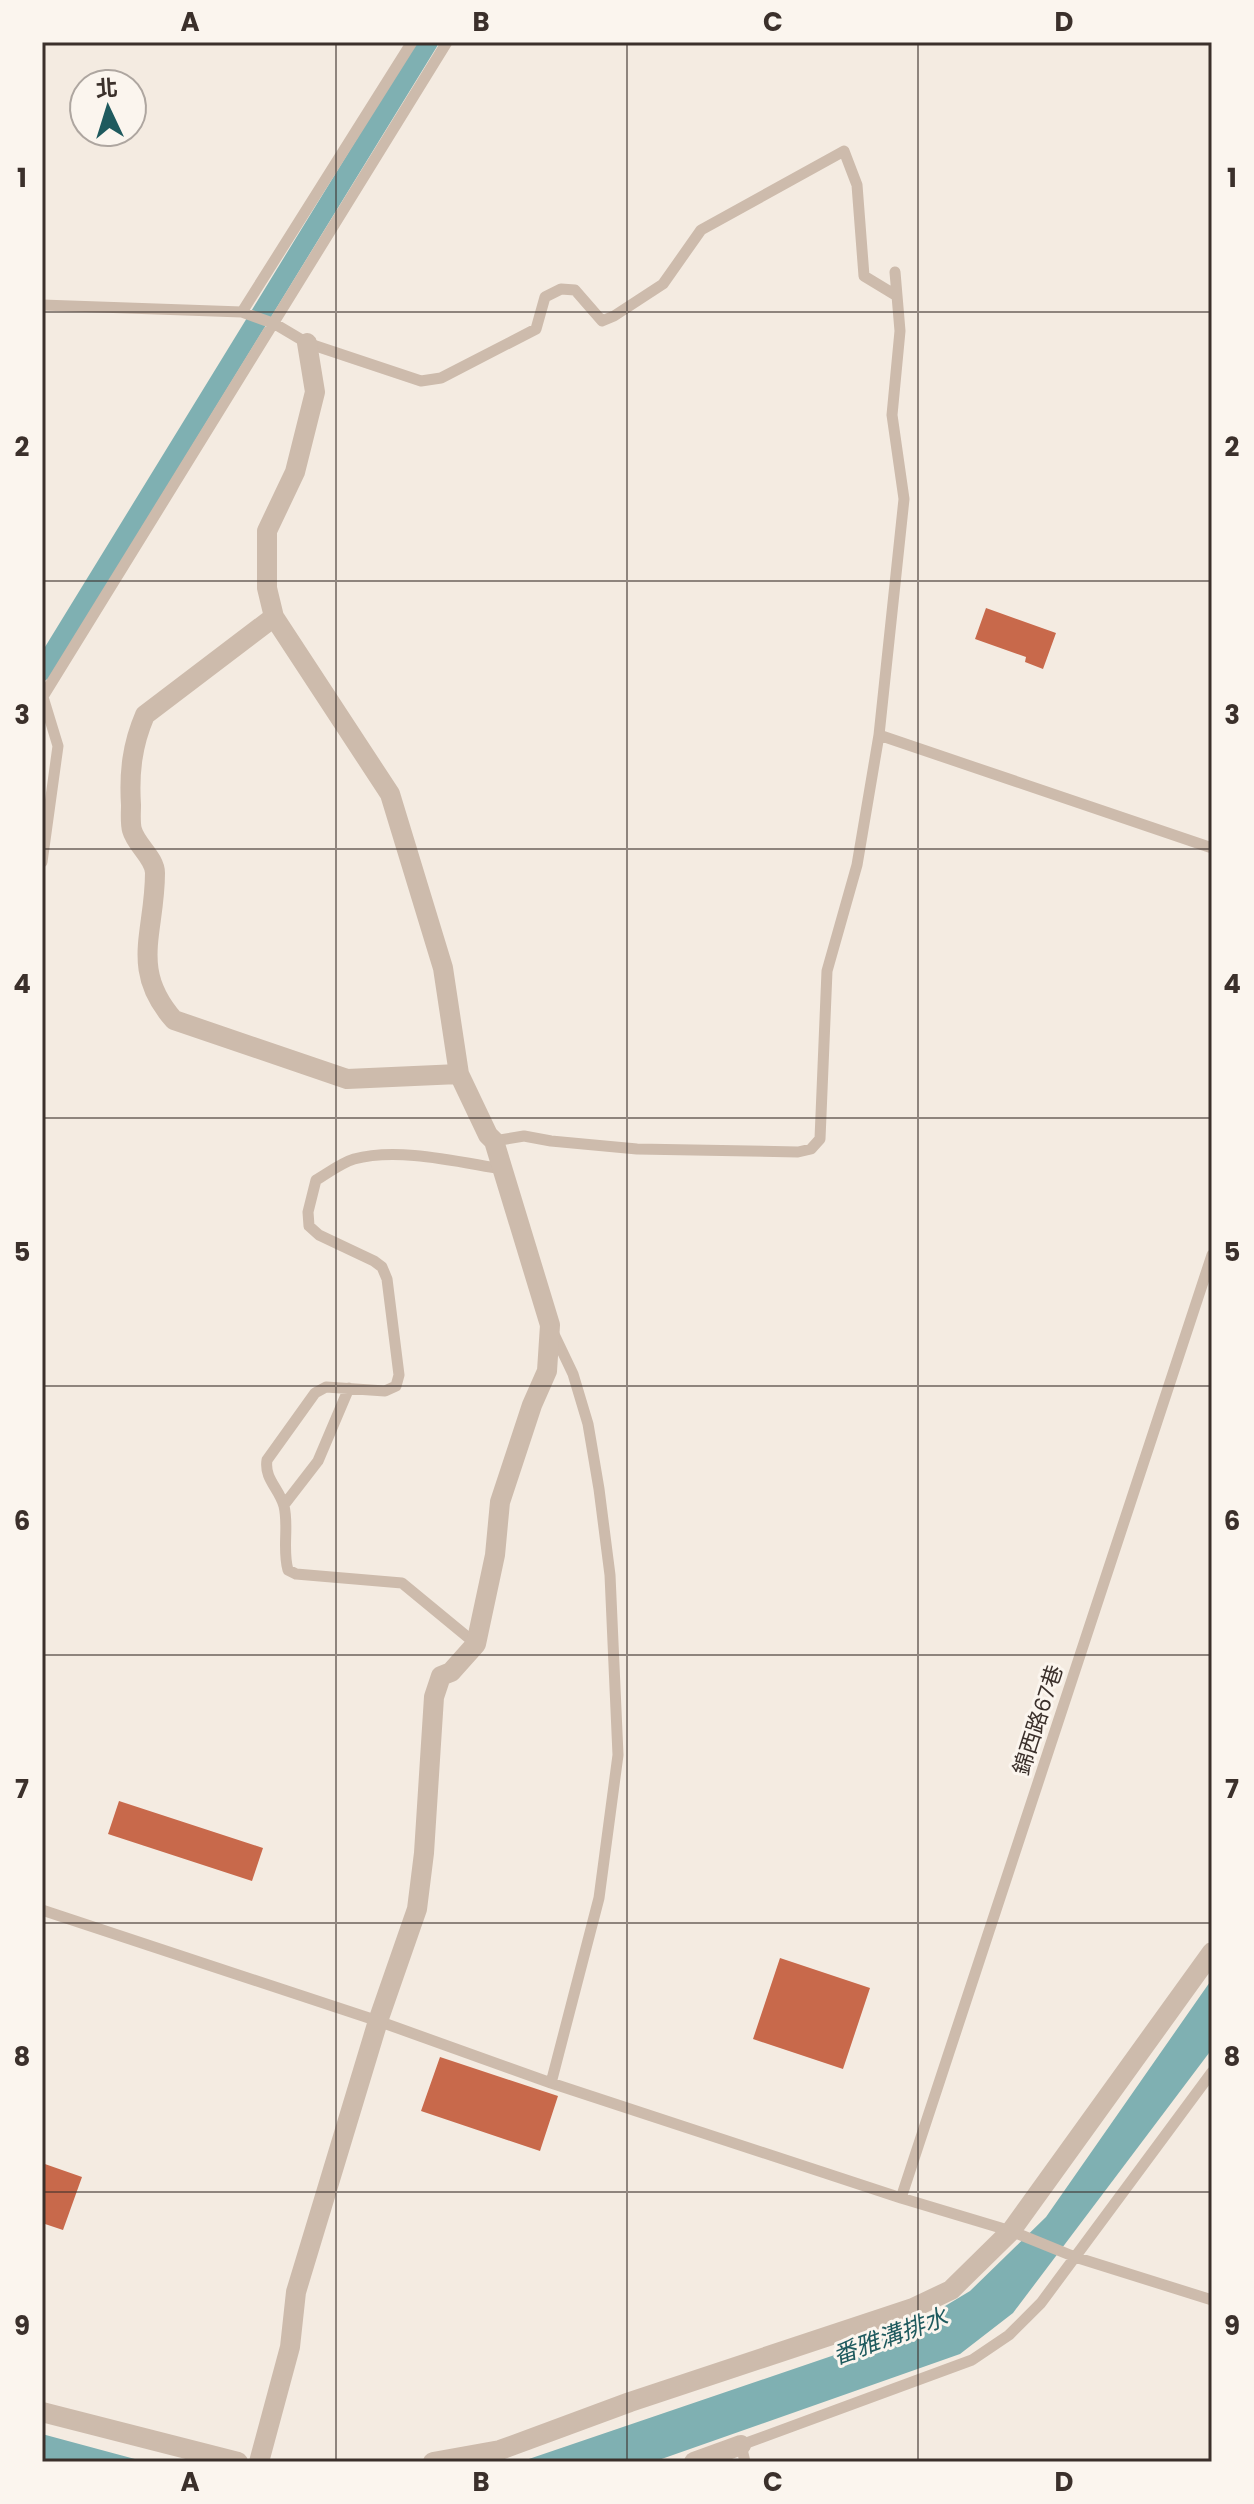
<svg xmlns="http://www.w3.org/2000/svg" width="1254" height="2504" font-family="Poppins,'Noto Sans TC',sans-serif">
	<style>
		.water { fill: #7fb0b2 }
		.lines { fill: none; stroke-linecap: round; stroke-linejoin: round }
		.canal { stroke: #7fb0b2; stroke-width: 20 }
		.building { fill: #c8694b }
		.lane { stroke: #cdbbac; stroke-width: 11 }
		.street { stroke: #cdbbac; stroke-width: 20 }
		.grid { fill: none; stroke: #3b302b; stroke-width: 2; stroke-opacity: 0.55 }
		.labels { text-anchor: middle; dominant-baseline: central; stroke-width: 6; stroke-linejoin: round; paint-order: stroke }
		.street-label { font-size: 22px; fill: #3b302b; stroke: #fbf5ee }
		.water-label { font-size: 24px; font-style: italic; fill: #1f5a5e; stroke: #fbf5ee }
		.neatline { fill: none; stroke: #3b302b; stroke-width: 3 }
		.grid-label { font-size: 26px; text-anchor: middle; font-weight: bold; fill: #3b302b }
	</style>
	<rect width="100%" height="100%" fill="#f4ebe1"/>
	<path class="water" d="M1212,1979V2049L1013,2313L960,2354L653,2462H520L902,2332L970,2291L1046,2217Z
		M42,2434L146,2462H42Z"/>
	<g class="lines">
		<path class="canal" d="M42,671L428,42"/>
	</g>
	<path class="building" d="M986,608L1056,633L1043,669L1025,662L1026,657L975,639Z
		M119,1801L263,1848L252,1881L108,1834Z
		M780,1958L870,1988L843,2069L753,2039Z
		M440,2057L558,2096L540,2151L421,2111Z
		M42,2163L82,2177L63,2230L42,2223Z"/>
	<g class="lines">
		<path class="lane" d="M42,305L242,312L275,324L307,343L421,381L441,378L536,329L545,297L561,289L575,290L602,321L614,316L663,284L701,230L844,151L857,185L864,276L897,296
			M242,312L412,42
			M42,698L447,42
			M879,735L1212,848
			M42,862L58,746L43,697
			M494,1141L524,1136L551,1141L637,1149L798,1152L811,1149L820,1139L827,971L857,865L879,735L904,499L892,415L900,331L895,272
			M284,1505L318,1461L349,1388
			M476,1644L402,1583L296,1574L288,1570C282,1549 289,1527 284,1506C279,1488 264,1479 267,1460L315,1393L326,1387L385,1391L396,1386L399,1375L387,1279L382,1267L374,1261L319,1235L309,1226L308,1212L316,1180C328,1173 341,1163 354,1159C398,1147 458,1162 502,1169
			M42,1910L378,2021L551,2083L901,2198L1011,2231L1075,2257L1212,2300
			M551,2083L599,1898L618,1755L610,1575L599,1489L588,1424L573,1374L553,1332
			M901,2198L1212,1255
			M745,2462L741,2445L972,2360L1009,2335L1041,2303L1212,2072"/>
		<path class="street" d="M274,617L145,715C132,745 129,773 131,805C131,813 130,823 132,830C136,845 155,858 155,873C155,933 129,969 174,1020L347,1079L459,1074
			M42,2412L238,2462
			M259,2462L290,2347L296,2292L378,2021L417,1909L424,1853L434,1697L441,1676L451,1672L476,1644L495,1555L500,1502L532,1405L547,1371L550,1325L494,1141L488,1135L459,1074L443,968L390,794L274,617L267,588V531L295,472L315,392L307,343
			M433,2462L500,2450L630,2402L913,2308L951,2290L1011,2231L1212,1952
			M694,2462L741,2445"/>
	</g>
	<path class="grid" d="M336,42V2462M627,42V2462M918,42V2462M42,312H1212M42,581H1212M42,849H1212M42,1118H1212M42,1386H1212M42,1655H1212M42,1923H1212M42,2192H1212"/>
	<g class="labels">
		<g class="street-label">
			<text transform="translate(1038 1720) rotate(-72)">錦西路67巷</text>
		</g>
		<g class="water-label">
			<text transform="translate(890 2336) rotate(-20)">番雅溝排水</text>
		</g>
	</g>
	<rect width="1254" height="2504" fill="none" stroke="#fbf5ee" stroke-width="88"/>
	<g transform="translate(108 108) rotate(356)"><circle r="38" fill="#fbf5ee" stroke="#aea6a0" stroke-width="2"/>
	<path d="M0-6L14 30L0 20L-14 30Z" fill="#1f5a5e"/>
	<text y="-12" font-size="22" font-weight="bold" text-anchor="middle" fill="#3b302b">北</text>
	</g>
	<rect x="44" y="44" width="1166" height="2416" class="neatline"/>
	<g class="grid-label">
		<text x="190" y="31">A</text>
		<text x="481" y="31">B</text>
		<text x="773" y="31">C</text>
		<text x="1064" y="31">D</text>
		<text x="22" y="187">1</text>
		<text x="1232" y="187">1</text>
		<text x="22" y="456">2</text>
		<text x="1232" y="456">2</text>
		<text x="22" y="724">3</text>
		<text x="1232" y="724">3</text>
		<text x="22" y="993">4</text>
		<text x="1232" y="993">4</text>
		<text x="22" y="1261">5</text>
		<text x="1232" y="1261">5</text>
		<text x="22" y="1530">6</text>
		<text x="1232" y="1530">6</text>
		<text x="22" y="1798">7</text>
		<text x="1232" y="1798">7</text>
		<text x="22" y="2066">8</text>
		<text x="1232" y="2066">8</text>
		<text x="22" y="2335">9</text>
		<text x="1232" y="2335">9</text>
		<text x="190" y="2491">A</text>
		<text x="481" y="2491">B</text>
		<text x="773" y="2491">C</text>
		<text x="1064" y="2491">D</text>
	</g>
</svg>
